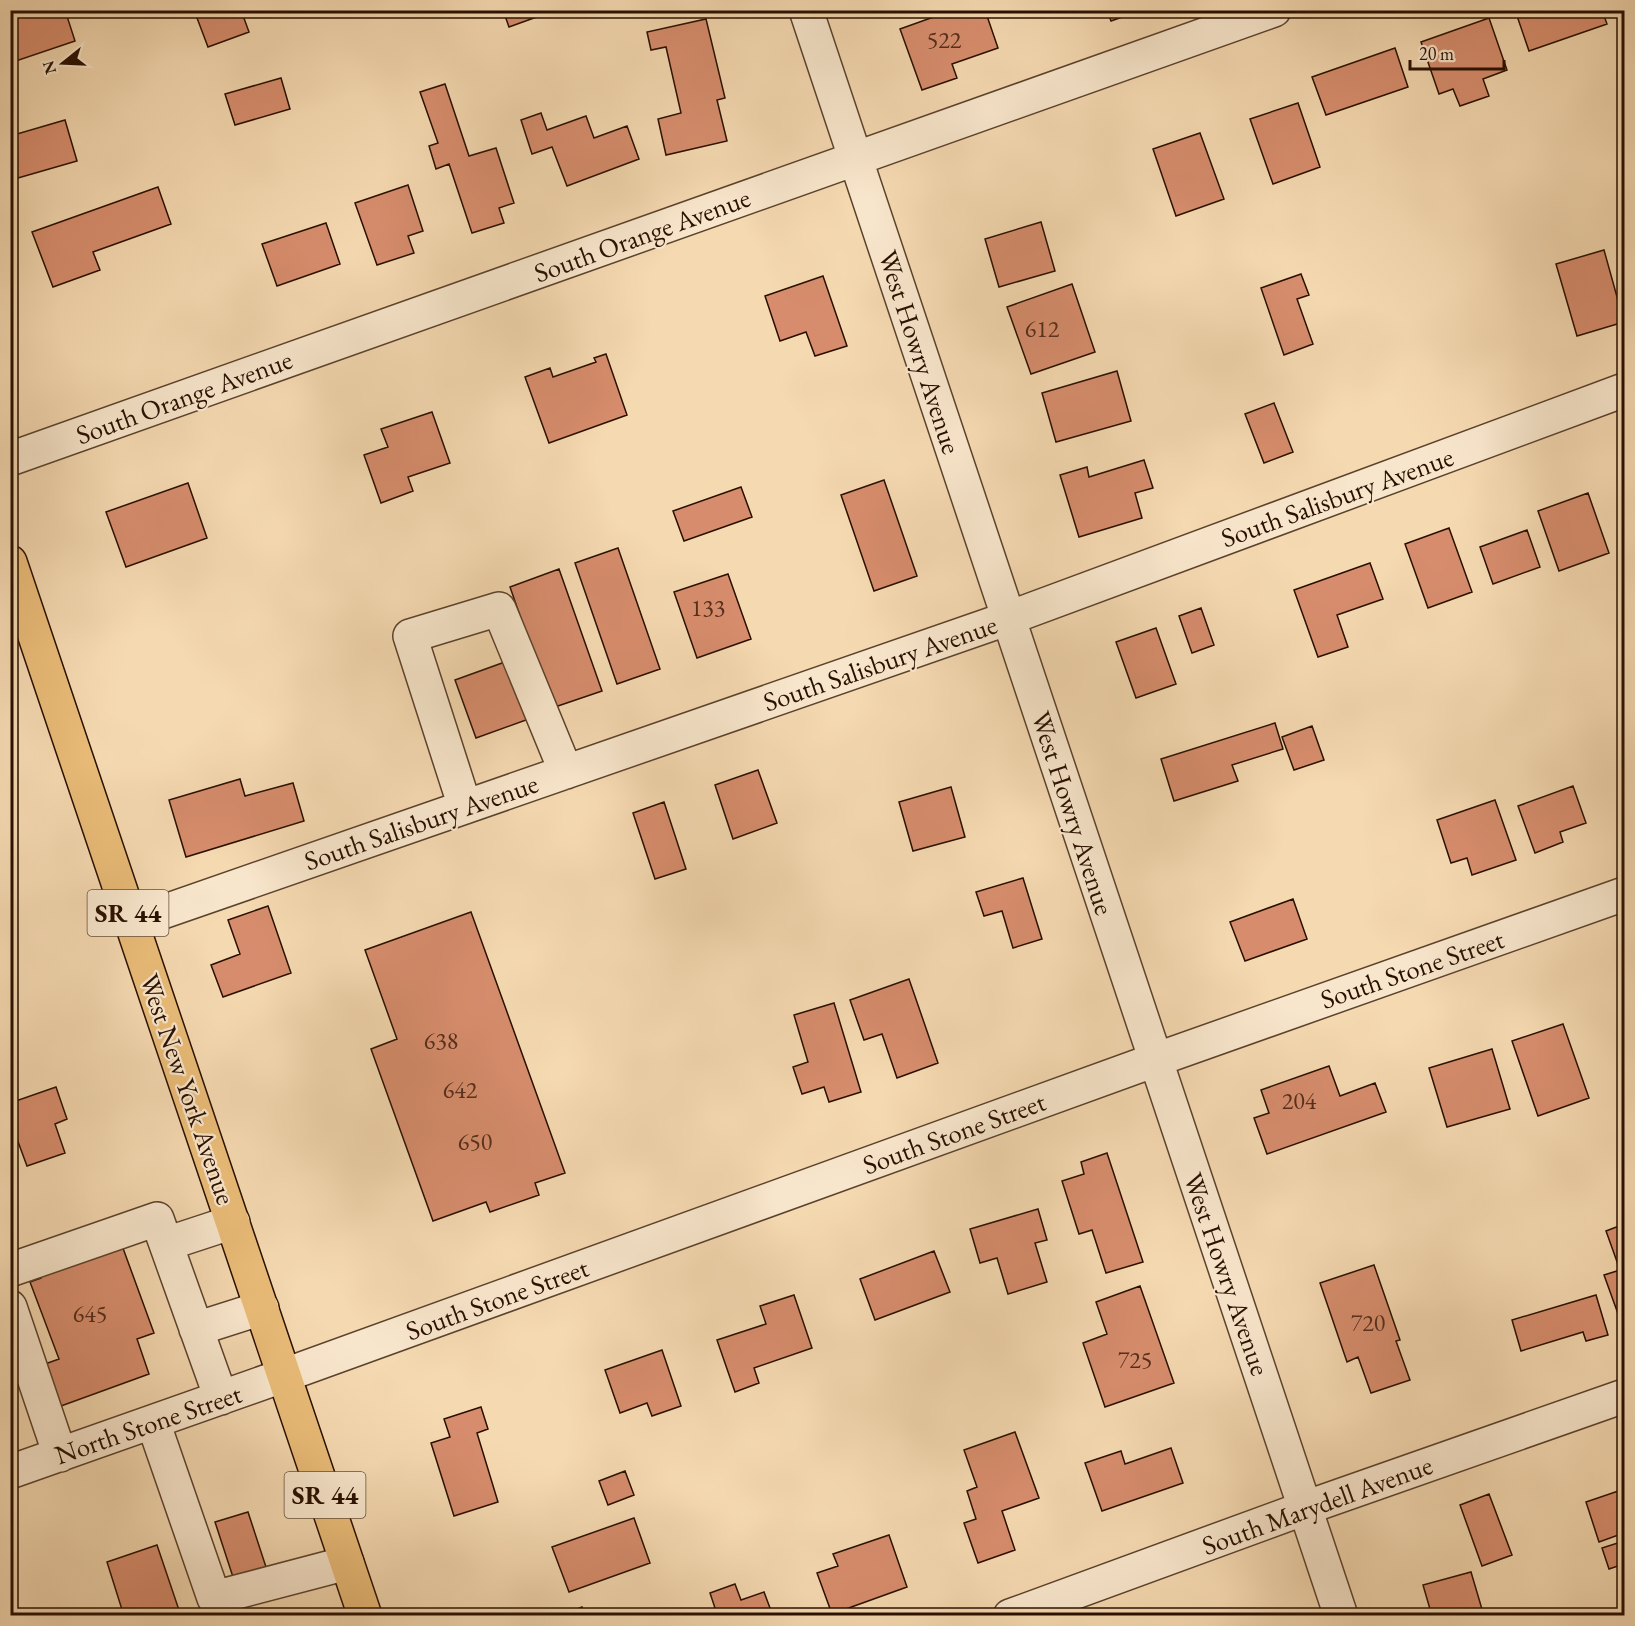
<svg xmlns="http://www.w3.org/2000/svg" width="1635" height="1626" font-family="'EB Garamond',serif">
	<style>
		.building { fill: #d78d6d; stroke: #280f00; stroke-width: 1.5 }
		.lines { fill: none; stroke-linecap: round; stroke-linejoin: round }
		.minor-casing { stroke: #5b422c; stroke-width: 36 }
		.major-casing { stroke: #280f00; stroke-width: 36 }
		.minor { stroke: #f8e6cc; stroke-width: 33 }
		.major { stroke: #eabc78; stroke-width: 33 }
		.labels { text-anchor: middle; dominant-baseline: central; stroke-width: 4.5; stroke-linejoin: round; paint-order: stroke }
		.number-label { font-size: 24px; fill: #542e1b }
		.shield { fill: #f8e6cc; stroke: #66503d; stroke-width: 1.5 }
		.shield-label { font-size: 26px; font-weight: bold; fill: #280f00 }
		.street-label { font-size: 27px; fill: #280f00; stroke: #f8e6cc }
	</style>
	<rect width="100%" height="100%" fill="#f5d9b1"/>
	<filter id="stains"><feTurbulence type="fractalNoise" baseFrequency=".00333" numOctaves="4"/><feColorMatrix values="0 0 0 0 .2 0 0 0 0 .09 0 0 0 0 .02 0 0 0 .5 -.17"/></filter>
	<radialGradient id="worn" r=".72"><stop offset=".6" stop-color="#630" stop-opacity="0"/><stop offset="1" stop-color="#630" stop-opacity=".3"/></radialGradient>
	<path class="building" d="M10,10H65L75,41L10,63Z
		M194,10H241L249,32L208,47Z
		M503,10H556L509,27Z
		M953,10H985L998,48L952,64L957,78L922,90L900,29Z
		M1107,10H1142L1111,21Z
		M1515,10H1602L1607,24L1529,51Z
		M1489,18L1507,70L1483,79L1489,96L1460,106L1453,89L1439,94L1421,42Z
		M706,19L725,98L717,100L727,141L666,155L658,119L681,113L666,47L651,50L647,32Z
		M1395,48L1408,87L1326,115L1312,77Z
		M281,78L290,109L235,125L225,94Z
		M445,84L469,156L496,148L514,203L499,208L504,223L472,233L449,164L436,169L429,146L438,143L420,92Z
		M1298,103L1320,167L1273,184L1250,119Z
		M541,113L547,130L586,116L594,138L627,126L639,159L567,186L552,147L532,154L521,120Z
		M65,120L77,161L11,180L10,136Z
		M1200,133L1224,199L1176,216L1153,149Z
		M408,185L423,231L408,236L414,253L377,265L355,203Z
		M158,187L171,224L93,252L100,270L53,287L32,232Z
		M1041,222L1055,271L999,287L985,239Z
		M326,223L340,264L277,286L262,244Z
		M1604,250L1624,322L1577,336L1556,264Z
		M1301,274L1309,295L1297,299L1313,344L1284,355L1261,288Z
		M823,276L847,346L815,356L806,332L780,341L765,296Z
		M1072,284L1095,352L1031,374L1007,307Z
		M606,354L627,415L549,443L525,377L550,368L553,377L596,362L594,358Z
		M1117,371L1131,421L1056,442L1042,393Z
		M1274,403L1293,452L1264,463L1245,414Z
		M432,412L450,463L408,477L413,491L381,503L364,455L388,447L381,429Z
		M1144,460L1153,488L1135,493L1142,518L1079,537L1060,475L1087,467L1089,477Z
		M884,480L917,576L874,591L841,495Z
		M188,483L207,538L126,567L106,512Z
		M741,487L752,517L684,541L673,511Z
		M1588,493L1609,553L1559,571L1538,511Z
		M1449,528L1472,592L1428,608L1405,544Z
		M1527,530L1540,567L1493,584L1480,547Z
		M618,548L660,669L617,684L575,563Z
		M1370,563L1383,599L1337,615L1348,647L1318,657L1294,590Z
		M559,569L602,691L552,708L510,587Z
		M728,574L751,639L697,658L674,592Z
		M1201,608L1214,645L1192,653L1179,616Z
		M1156,628L1176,684L1136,698L1116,642Z
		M516,658L537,716L476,738L455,680Z
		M1275,723L1283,749L1232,765L1238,781L1174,801L1161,759Z
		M1312,726L1324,760L1294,770L1282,737Z
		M758,770L777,823L733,839L715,785Z
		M240,779L245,796L293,783L304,821L186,857L169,800Z
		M1573,786L1586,823L1560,832L1563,842L1535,853L1518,806Z
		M951,787L965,837L913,851L899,802Z
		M1495,800L1516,860L1472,875L1467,858L1451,863L1437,820Z
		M664,802L686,869L655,879L633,813Z
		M1023,878L1042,939L1013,948L1002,911L984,916L976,892Z
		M1293,899L1307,939L1245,961L1230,922Z
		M268,906L291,973L223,997L211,965L240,954L228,920Z
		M471,912L565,1173L535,1183L539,1195L490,1212L486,1202L433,1221L371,1049L397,1039L365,950Z
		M909,979L938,1063L897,1078L882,1034L864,1040L850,1000Z
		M834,1003L861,1092L829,1102L824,1087L802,1094L793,1067L808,1062L794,1015Z
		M1563,1024L1589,1098L1538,1116L1512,1041Z
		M1492,1049L1510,1109L1447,1127L1429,1068Z
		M1329,1066L1340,1096L1375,1083L1386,1112L1267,1154L1254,1118L1269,1113L1261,1090Z
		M56,1087L67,1119L55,1124L65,1153L27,1166L10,1120V1103Z
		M1107,1153L1143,1262L1106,1273L1092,1230L1079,1234L1062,1181L1084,1174L1081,1162Z
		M1038,1209L1047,1240L1035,1243L1047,1282L1008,1294L997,1258L980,1263L970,1229Z
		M1624,1224V1321L1621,1322L1604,1275L1620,1270L1606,1231Z
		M120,1240L154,1333L137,1339L149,1374L61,1406L45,1364L59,1359L30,1282L41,1278L38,1270Z
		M934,1251L950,1292L875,1320L860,1279Z
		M1374,1265L1400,1340L1396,1341L1410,1380L1371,1393L1358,1357L1347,1362L1320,1283Z
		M1140,1286L1174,1383L1105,1407L1083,1343L1107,1334L1096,1302Z
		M794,1295L812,1348L754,1368L759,1383L735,1392L717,1340L766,1324L760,1306Z
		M1596,1295L1608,1335L1586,1341L1583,1332L1521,1351L1512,1320Z
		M662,1350L681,1406L652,1416L647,1403L620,1413L605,1370Z
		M481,1407L488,1429L477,1433L498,1502L454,1516L431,1443L450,1437L444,1419Z
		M1015,1432L1039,1498L1002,1511L1015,1550L978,1563L964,1523L976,1519L967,1491L977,1487L964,1450Z
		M1171,1448L1183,1483L1102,1511L1085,1463L1121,1451L1125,1464Z
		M625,1471L634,1495L608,1505L599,1481Z
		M1624,1489V1533L1599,1542L1586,1502Z
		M1489,1494L1512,1555L1482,1566L1460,1505Z
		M248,1512L266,1567L233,1577L215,1522Z
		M634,1518L650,1563L569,1592L552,1547Z
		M889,1535L907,1587L832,1614L817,1573L838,1566L833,1554Z
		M1624,1541V1564L1609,1569L1602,1548Z
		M157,1545L181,1616H124L107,1562Z
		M1471,1572L1484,1616H1432L1423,1585Z
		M735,1584L741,1600L764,1592L773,1616H695L715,1608L710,1593Z
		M582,1607L585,1616H559Z"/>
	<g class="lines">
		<g class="minor-casing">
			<path id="minor" d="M806,10L1341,1616
				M10,459L1274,10
				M465,807L410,636L499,609L566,772
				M131,923L1009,618L1624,390
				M166,1244L233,1222
				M10,1270L157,1219L221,1398
				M10,1307L60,1455
				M196,1329L262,1308
				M153,1422L214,1598L347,1563
				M10,1472L285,1375L1155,1060L1624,894
				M1010,1616L1305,1508L1624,1396"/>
		</g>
		<g class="major-casing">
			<path id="major" d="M10,562L365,1616"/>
		</g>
		<use href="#minor" class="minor"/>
		<use href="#major" class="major"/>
	</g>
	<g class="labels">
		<g class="number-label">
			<text x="944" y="39">522</text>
			<text x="1042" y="328">612</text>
			<text x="708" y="607">133</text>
			<text x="441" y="1040">638</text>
			<text x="460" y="1089">642</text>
			<text x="1299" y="1100">204</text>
			<text x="475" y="1141">650</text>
			<text x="90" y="1313">645</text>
			<text x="1368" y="1322">720</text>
			<text x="1135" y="1359">725</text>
		</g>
		<g class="shield">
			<rect x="87.5" y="890" width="81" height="46" rx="4.5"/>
			<rect x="284.5" y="1472" width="81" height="46" rx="4.5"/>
		</g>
		<g class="shield-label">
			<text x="128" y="913">SR 44</text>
			<text x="325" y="1495">SR 44</text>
		</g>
		<g class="street-label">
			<text transform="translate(642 235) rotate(-20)">South Orange Avenue</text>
			<text transform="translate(920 352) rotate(72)">West Howry Avenue</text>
			<text transform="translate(184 397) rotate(-20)">South Orange Avenue</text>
			<text transform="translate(1337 497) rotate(-20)">South Salisbury Avenue</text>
			<text transform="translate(880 663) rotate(-19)">South Salisbury Avenue</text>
			<text transform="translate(1073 813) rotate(72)">West Howry Avenue</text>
			<text transform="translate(421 822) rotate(-19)">South Salisbury Avenue</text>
			<text transform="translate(1412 969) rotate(-19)">South Stone Street</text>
			<text transform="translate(188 1089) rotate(71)">West New York Avenue</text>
			<text transform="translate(954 1133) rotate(-20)">South Stone Street</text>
			<text transform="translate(1227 1274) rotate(71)">West Howry Avenue</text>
			<text transform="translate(497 1299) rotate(-20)">South Stone Street</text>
			<text transform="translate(148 1424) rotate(-19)">North Stone Street</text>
			<text transform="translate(1317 1505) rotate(-20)">South Marydell Avenue</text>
		</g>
	</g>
	<rect width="1635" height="1626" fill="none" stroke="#f5d9b1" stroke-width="36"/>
	<rect x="12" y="12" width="1611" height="1602" fill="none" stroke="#280f00" stroke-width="3"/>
	<rect x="18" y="18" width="1599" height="1590" fill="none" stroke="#280f00" stroke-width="1.5"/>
	<g transform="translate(63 63) rotate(252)" stroke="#f8e6cc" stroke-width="4.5" paint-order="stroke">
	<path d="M0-4.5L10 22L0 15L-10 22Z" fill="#280f00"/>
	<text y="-9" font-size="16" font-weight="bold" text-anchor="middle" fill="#280f00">N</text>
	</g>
	<path d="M1410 60v9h94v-9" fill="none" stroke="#280f00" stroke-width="3"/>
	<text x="1419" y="60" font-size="18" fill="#280f00" stroke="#f8e6cc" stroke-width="4.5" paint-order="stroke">20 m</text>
	<rect width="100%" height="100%" filter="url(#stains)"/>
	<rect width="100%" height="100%" fill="url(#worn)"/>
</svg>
